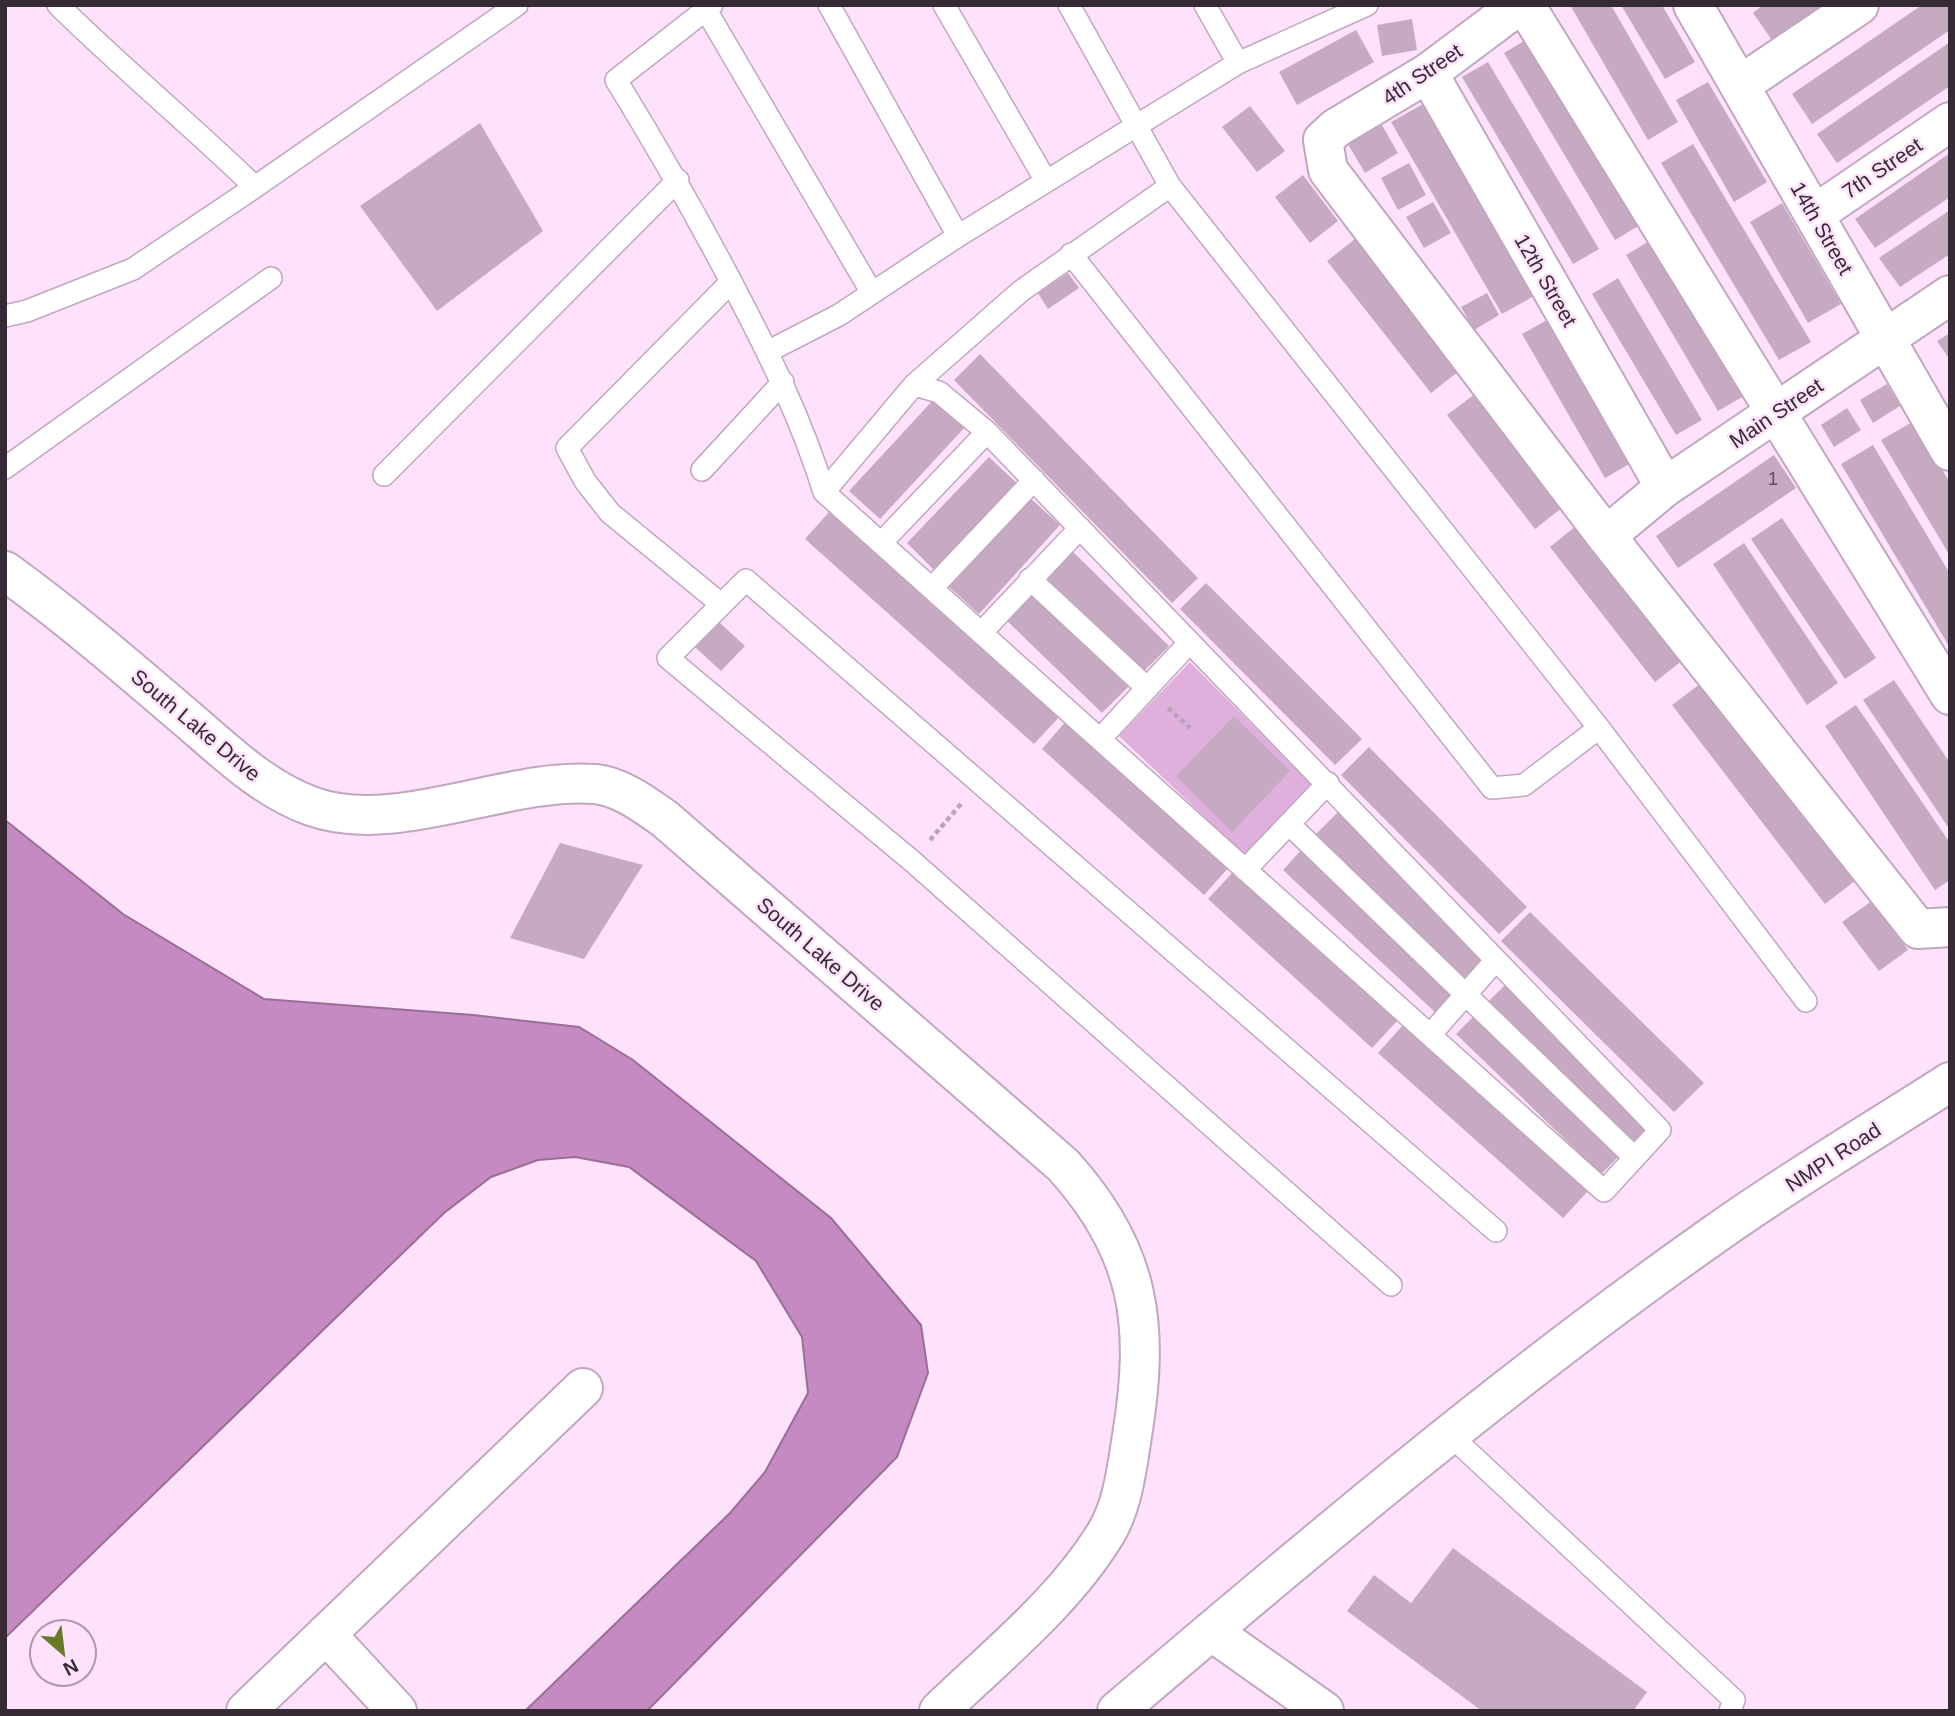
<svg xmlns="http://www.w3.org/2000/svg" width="1955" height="1716" font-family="Arial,sans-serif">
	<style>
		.green { fill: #e0b0dc }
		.water { fill: #c58ac1; stroke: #9a6e97; stroke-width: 2 }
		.building { fill: #c5aac2 }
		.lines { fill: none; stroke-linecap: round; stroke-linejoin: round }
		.lane-casing { stroke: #c2a7c0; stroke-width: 24 }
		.street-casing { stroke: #c2a7c0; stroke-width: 42 }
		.path { stroke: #bba4b9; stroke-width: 4.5; stroke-dasharray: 5 3.5; stroke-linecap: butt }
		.lane { stroke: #fff; stroke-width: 21 }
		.street { stroke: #fff; stroke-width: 38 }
		.labels { text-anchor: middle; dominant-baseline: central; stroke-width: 5; stroke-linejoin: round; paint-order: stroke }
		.number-label { font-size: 18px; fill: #5a4b58 }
		.street-label { font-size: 21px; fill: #362b35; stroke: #fee1fb }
	</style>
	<rect width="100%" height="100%" fill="#fee1fb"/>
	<path class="green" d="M1190,662L1312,785L1245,855L1119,736Z"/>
	<path class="water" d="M5,820L123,914L264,999L473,1015L579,1027L633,1060L831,1218L921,1325L928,1373L897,1457L647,1711H525L730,1513L765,1472L808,1393L802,1337L756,1261L629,1167L575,1157L538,1160L491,1177L444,1213L5,1638Z"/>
	<path class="building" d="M1570,5H1611L1678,122L1648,140Z
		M1621,5H1662L1695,62L1665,79Z
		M1763,5H1828L1774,43L1753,13Z
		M1922,5H1950V30L1812,124L1792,94Z
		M1412,19L1417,50L1382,56L1377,25Z
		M1356,30L1374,62L1297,105L1279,72Z
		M1529,38L1640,225L1615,240L1504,53Z
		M1950,42V86L1837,163L1817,134Z
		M1488,62L1599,249L1573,264L1462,77Z
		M1708,82L1767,182L1734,202L1676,100Z
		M1423,104L1534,296L1502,314L1391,122Z
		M1250,106L1285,151L1257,172L1222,127Z
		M480,123L543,231L437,311L360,206Z
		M1382,125L1398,153L1365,173L1348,144Z
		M1693,144L1811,342L1779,360L1661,163Z
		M1950,153V197L1875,248L1855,219Z
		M1409,163L1426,195L1398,210L1381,178Z
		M1303,175L1338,221L1310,243L1275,197Z
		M1433,202L1451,233L1424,248L1406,217Z
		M1782,203L1841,304L1808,323L1750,222Z
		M1950,210V254L1900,287L1879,258Z
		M1355,239L1459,371L1431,393L1327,261Z
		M1651,240L1744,396L1718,411L1626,255Z
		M1068,273L1079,288L1048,309L1038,293Z
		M1618,278L1702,420L1676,435L1592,294Z
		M1487,293L1499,315L1474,330L1461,307Z
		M1547,320L1631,463L1605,478L1522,334Z
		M1950,333V360L1937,341Z
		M980,354L1198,578L1172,603L954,380Z
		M1887,384L1900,406L1873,423L1860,400Z
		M1475,394L1563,507L1535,529L1447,415Z
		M935,398L965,427L880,519L849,491Z
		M1847,408L1861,430L1834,447L1821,425Z
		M1914,421L1950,483V556L1881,440Z
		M1873,445L1950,574V648L1841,464Z
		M1774,455L1796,488L1678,568L1656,536Z
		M989,457L1021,487L937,573L907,543Z
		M1028,496L1060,525L979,614L947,585Z
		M830,511L1060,716L1034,744L805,539Z
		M1782,518L1876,658L1845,679L1751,539Z
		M1577,525L1683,660L1655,682L1550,547Z
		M1744,543L1838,683L1807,705L1713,564Z
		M1069,548L1169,646L1141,674L1042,577Z
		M1206,583L1362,739L1335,765L1180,609Z
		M1032,588L1131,684L1102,713L1003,617Z
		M719,622L745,646L721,671L695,647Z
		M1894,680L1950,763V830L1863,700Z
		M1704,681L1856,880L1825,904L1672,705Z
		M1856,705L1950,843V880L1935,890L1825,726Z
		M1234,716L1290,771L1232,832L1176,776Z
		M1067,720L1230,866L1204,895L1042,749Z
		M1369,747L1527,907L1499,934L1341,775Z
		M1338,812L1488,961L1463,985L1313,837Z
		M560,843L643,865L584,959L510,938Z
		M1304,847L1459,992L1438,1015L1283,870Z
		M1234,871L1398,1020L1372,1048L1208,899Z
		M1872,901L1908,950L1879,971L1842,922Z
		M1530,912L1704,1083L1674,1112L1501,941Z
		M1507,983L1651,1126L1630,1148L1485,1005Z
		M1477,1013L1622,1153L1601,1174L1456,1034Z
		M1404,1024L1589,1190L1563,1218L1378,1053Z
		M1453,1548L1647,1692L1633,1711H1482L1347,1611L1374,1575L1411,1603Z"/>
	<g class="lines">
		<g class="lane-casing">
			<path id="lane" d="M58,5C122,68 191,125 255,187L517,5
				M712,5L616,80C659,150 699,220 737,293C771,358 802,421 824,492L1604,1191L1660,1130L987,432L939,392L914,385
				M829,5L958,236
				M944,5L1046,181
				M1069,5L1170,186L1599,728L1806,1001
				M1205,5L1238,63
				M706,10L872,293
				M1071,254L1492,788L1524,785L1599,728
				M5,316L27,311L133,269L255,187
				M767,352L839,315L958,236L1238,63L1367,5
				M5,468L271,278
				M702,470L783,382
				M384,475L678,180
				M824,492L914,385L1021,291L1170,186
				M881,543L987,432
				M1030,579L1147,688
				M932,588L1034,480
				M721,604L610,513L585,481L567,448L731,282
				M981,633L1080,528
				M1100,739L1189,643
				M1289,824L1634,1157
				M1245,870L1328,783
				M1430,1035L1496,960
				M1391,1285L912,861L668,658L746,580L1496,1231
				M1449,1434L1734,1700L1730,1711"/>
		</g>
		<g class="street-casing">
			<path id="street" d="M1519,5L1428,73L1336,128L1323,140L1328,170L1606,536L1918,929L1950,927
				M1525,5L1950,695
				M1693,5L1950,451
				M1428,73L1665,487
				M1740,85L1859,5
				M1815,214L1950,122
				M1606,536L1665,487L1950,295
				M5,571C66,615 122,663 178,711C220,746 259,787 311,806C395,837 507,777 595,784C620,786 645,805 665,819L1063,1165C1141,1251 1150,1325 1132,1436C1127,1467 1123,1505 1106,1533C1064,1602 997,1655 939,1711
				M1211,1631L1324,1711
				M326,1634L397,1711
				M246,1711L583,1388
				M1117,1711C1311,1546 1506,1381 1715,1234C1791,1180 1872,1132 1950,1082"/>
		</g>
		<path class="path" d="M1168,708L1190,728
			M930,840L961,804"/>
		<use href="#lane" class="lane"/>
		<use href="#street" class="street"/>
	</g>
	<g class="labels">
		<g class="number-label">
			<text x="1773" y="479">1</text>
		</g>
		<g class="street-label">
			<text transform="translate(1422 74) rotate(-34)">4th Street</text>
			<text transform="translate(1882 168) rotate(-34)">7th Street</text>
			<text transform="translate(1822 228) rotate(60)">14th Street</text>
			<text transform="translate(1546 280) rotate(60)">12th Street</text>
			<text transform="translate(1776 413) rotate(-34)">Main Street</text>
			<text transform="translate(196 725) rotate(40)">South Lake Drive</text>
			<text transform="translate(821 954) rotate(41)">South Lake Drive</text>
			<text transform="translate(1833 1157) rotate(-33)">NMPI Road</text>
		</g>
	</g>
	<rect width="1955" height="1716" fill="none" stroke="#362b35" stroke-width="14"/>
	<g transform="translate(63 1653) rotate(152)"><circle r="33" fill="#fee1fb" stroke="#ae98ac" stroke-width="2"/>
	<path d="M0-5L12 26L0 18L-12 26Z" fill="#6a7926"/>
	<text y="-10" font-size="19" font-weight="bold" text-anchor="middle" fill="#362b35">N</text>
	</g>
</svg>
